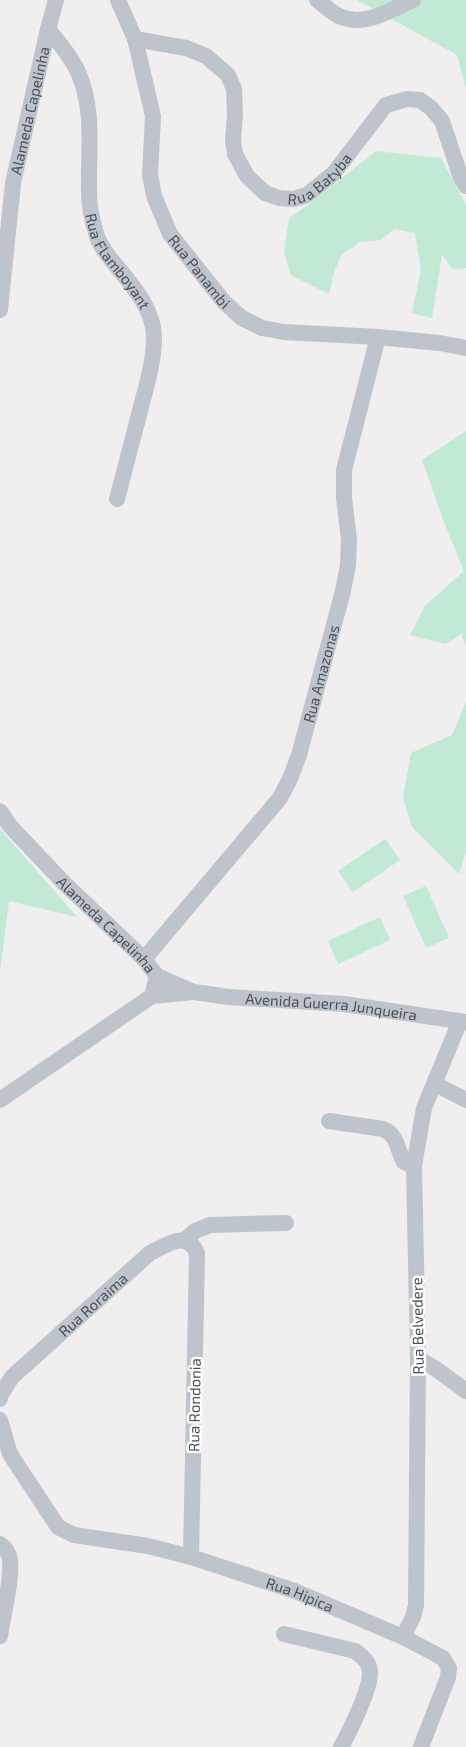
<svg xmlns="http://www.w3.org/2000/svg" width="466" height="1747" font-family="'Exo 2',sans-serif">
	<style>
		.green { fill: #c1e9d4 }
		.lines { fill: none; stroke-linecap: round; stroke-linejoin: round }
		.minor { stroke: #bec4cb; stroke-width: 16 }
		.labels { text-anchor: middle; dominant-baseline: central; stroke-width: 5; stroke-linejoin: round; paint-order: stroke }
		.street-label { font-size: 15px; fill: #485059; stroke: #fff }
	</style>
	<rect width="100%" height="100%" fill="#f0eeee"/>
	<path class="green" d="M357,0H466V89L457,55Z
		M376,151L441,158L466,205V268L452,269L442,254L432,318L412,313L421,270L415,233L394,229L381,240L360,242L342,254L334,272L329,294L291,275L284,252L289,218L312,202Z
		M466,431V646L461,634L446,644L410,635L425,606L464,571L445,525L422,460Z
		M466,702V851L459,874L412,827L403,798L411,753L452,735Z
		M0,829L77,917L9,901L0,972Z
		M385,839L400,860L353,892L338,871Z
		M426,886L449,938L426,948L403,896Z
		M380,917L390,940L338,964L328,941Z"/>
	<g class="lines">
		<g class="minor">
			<path id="s1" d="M118,0L135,39L153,116L150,175L154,196L170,234L224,302L242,318L262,328L284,332L378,337L439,343L466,348"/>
			<path d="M317,0C324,5 331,12 339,16C364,28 390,10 413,0"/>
			<path id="s2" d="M48,29C59,43 71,56 78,72C95,109 88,153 89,192C89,206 92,220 96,233C99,246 110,258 118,268C134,287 154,311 154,337C154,361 147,384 141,407C133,438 125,468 117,499"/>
			<path id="s3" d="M135,39L186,48L206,56L228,75L234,89L235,114L233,140L235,154L247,176L265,193L279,198L294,199L307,195L333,174L386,105L407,99L420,100L431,108L442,121L461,178L466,186"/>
			<path id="s4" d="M0,310L13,183L48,29L56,0"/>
			<path id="s5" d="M0,811L10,826L65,884L144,959L157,976L152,996L0,1100"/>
			<path id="s6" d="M144,959L280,798L290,779L299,755L343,591L348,565L349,539L344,498V470L378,337"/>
			<path id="s7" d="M194,992L229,997L344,1004L466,1022"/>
			<path d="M152,996L194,992L157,976"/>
			<path d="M435,1084L466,1100"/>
			<path d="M329,1121L383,1129C398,1135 397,1150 404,1162L414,1166"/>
			<path d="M185,1240L195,1231L210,1225L286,1223"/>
			<path d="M418,1358L436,1369L466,1391"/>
			<path id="s8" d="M0,1399V1396L12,1377L150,1253C167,1245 188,1229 197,1254L191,1557"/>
			<path id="s9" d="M0,1420L10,1454L58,1527L74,1535L148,1546L191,1557L295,1591L403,1637L443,1658L449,1668L448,1677L421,1747"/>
			<path d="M0,1544C6,1548 9,1553 10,1560C12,1581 3,1615 0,1636"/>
			<path d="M284,1634L355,1651C363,1657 370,1663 370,1673C370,1690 350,1731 341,1747"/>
			<path d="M403,1637L413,1617L416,1605L418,1358L414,1166L424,1108L460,1021"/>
		</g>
	</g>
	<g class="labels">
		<g class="street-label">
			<text stroke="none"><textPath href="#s4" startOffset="202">Alameda Capelinha</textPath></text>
			<text stroke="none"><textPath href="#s3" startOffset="295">Rua Batyba</textPath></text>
			<text stroke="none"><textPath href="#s2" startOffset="251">Rua Flamboyant</textPath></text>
			<text stroke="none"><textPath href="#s1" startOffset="291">Rua Panambi</textPath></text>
			<text stroke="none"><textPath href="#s6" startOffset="342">Rua Amazonas</textPath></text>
			<text stroke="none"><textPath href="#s5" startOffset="156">Alameda Capelinha</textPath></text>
			<text stroke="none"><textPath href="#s7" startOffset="138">Avenida Guerra Junqueira</textPath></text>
			<text stroke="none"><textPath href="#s8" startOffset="134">Rua Roraima</textPath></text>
			<text transform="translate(417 1326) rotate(-91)">Rua Belvedere</text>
			<text transform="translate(194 1405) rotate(-89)">Rua Rondonia</text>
			<text stroke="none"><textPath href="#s9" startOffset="375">Rua Hipica</textPath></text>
		</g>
	</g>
</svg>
